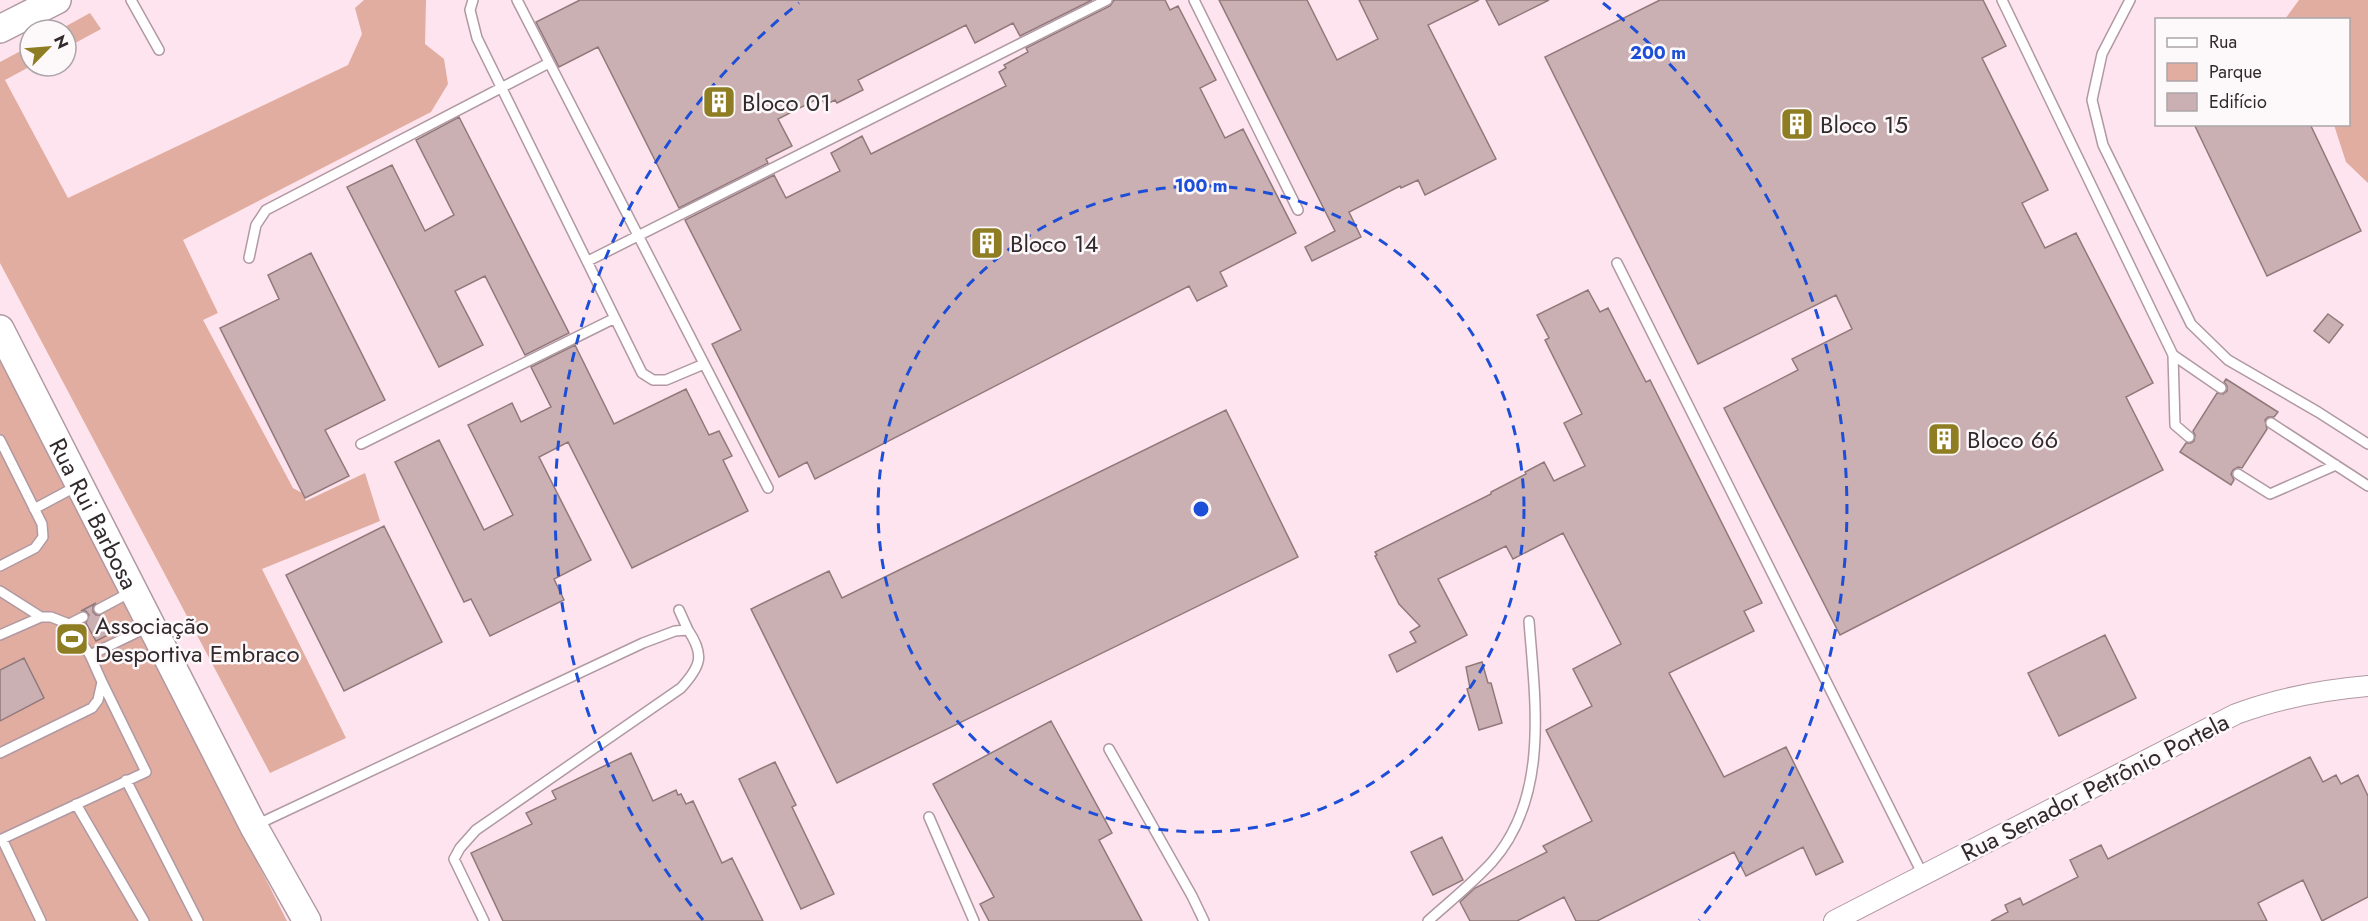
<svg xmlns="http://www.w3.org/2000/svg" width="2368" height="921" font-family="Jost,sans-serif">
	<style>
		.green { fill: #e1ada0 }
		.building { fill: #cab0b2; stroke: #91797b; stroke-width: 1.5 }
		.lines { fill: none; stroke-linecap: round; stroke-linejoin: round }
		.lane-casing { stroke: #b099a2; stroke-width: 12 }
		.street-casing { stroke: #b099a2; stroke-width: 22 }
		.secondary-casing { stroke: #b099a2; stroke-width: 30 }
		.lane { stroke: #fff; stroke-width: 9 }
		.street { stroke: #fff; stroke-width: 20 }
		.secondary { stroke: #fff; stroke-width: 27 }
		.ring { fill: none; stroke: #1d4ed8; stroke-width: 3; stroke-dasharray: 10 8 }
		.labels { text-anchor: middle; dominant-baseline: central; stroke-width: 5; stroke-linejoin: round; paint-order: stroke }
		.poi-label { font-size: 24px; fill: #32292d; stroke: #fdf8fa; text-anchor: start }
		.street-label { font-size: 24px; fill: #32292d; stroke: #fdf8fa }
		.centre { fill: #1d4ed8; stroke: #fdf8fa; stroke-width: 3 }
		.ring-label { font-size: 18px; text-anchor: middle; font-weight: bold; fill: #1d4ed8; stroke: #fdf8fa; stroke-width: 5; stroke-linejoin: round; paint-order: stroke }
	</style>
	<rect width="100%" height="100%" fill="#fde4ee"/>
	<path class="green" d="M364,0H426L425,44L444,59L448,84L431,112L183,240L218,313L203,320L293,488L302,493L306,501L365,473L380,521L262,569L346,738L270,773L0,263V62L30,46L31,66L5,80L68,198L348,65L362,34L355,8Z
		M2299,0H2368V183L2346,162L2334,125L2348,124V20L2285,19Z
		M90,13L101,29L66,48V30H59Z
		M0,356L287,921H0Z"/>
	<path class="building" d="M580,0H1092L1020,36L1013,23L975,43L966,25L858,80L863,90L837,103L835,100L825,105L821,97L778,119L792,146L766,159L768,163L679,208L598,47L559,67L536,22Z
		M1114,0H1165L1170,10L1178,6L1216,80L1200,88L1225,138L1243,129L1296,233L1220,272L1227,286L1197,301L1189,286L815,479L807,462L779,477L712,344L741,330L685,220L774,175L786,198L840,171L831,153L862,136L871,154L1006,86L999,72L1006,68L1004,65L1028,52L1026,48L1110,6Z
		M1219,0H1307L1337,60L1378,39L1359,0H1479L1428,25L1496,159L1425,195L1418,180L1401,188L1400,186L1349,212L1361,237L1312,261L1305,247L1335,231Z
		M1486,0H1549L1499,25Z
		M1660,0H1983L2006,46L1982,58L2048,190L2022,203L2045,248L2076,233L2153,383L2126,397L2163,470L1840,635L1724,408L1798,370L1792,359L1852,329L1836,295L1698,364L1545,57Z
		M459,117L569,333L525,355L485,276L455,291L483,345L439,367L347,187L392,165L425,231L454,215L416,140Z
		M2194,124H2310L2361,231L2267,276Z
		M311,253L385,400L325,430L349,476L305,498L220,328L279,299L268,275Z
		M1588,290L1600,312L1608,308L1646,382L1650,380L1762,603L1744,611L1754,631L1669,673L1724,777L1786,747L1843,862L1816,875L1803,847L1746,876L1734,852L1597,921H1576L1564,897L1517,921H1470L1460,902L1475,888L1547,852L1543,846L1592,821L1546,730L1592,706L1573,669L1621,644L1563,533L1513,559L1506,546L1438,579L1467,635L1397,672L1389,655L1416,642L1410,632L1420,626L1399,604L1375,556L1377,555L1375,552L1491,494V492L1526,474L1525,472L1544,462L1554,481L1585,466L1564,423L1582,414L1545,340L1549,338L1537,315Z
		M2328,314L2343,325L2329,343L2314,331Z
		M575,345L614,424L686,389L709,435L719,431L732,456L723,460L748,511L632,568L568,442L539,457L591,560L554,579L564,600L490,636L471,599L464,602L395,462L439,440L484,530L513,515L468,425L512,403L521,422L551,407L531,367Z
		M2226,379L2278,412L2274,417H2268L2265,420L2267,429L2242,468L2238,467L2233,470L2231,474L2234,480L2231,485L2180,452L2186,443H2191L2194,441L2195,435L2193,431L2217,393L2223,394L2227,391V386L2224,382Z
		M1226,410L1298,557L837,783L751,609L829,571L842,598Z
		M384,526L442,642L344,691L286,575Z
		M96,603L93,606V612L96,615H102L112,633L96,641L86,623L89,615L86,611H81Z
		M2105,635L2136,698L2059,736L2028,673Z
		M24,658L44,698L0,721V670Z
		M1482,662L1488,683H1491L1502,723L1479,730L1467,689L1470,688L1466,667Z
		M1051,721L1112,833L1099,840L1142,921H989L980,904L994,897L933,784Z
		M631,753L653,801L676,790L678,795L681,794L686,804L693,801L722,863L732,858L763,921H503L471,853L532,824L526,813L556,799L552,791Z
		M2310,757L2323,782L2336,775L2341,784L2358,775L2368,796V897L2322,921L2303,880L2258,903L2267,921H1991L2008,912L2005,905L2020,898L2023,905L2078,877L2070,860L2101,845L2108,859Z
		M775,762L796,805L792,807L834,894L801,909L739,779Z
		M1442,837L1463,880L1433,895L1411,852Z"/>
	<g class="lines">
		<g class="lane-casing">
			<path id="lane" d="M131,0L159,50
				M473,0L470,10L477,38L642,373L653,380H666L704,364
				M517,0L768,488
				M1194,0L1298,210
				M2002,0L2173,355L2221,388
				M2130,0L2102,54L2092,100L2103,145L2191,324L2228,360L2318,412L2368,444
				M249,258L256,225L266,210L549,63
				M588,261L1107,0
				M1617,263L1923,875
				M2173,355L2175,425L2189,437
				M2271,423L2368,486
				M0,440L42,524L43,537L35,548L0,566
				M361,444L615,318
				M2238,474L2270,494L2336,465
				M34,509L77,486
				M0,591L41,617
				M99,609L131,592
				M679,610L688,630
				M69,624L83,617
				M0,635L41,617H51L69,624L90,655L102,682L98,700L92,708L0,753
				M90,655L150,626
				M1109,749L1192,896L1204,921
				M126,780L198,921
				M76,804L144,921
				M929,817L974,921
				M256,825L643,643L675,631L688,630C705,655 701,666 681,688L476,830L460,848L454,859L484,921
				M41,921L2,839L146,772L102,682
				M1428,921C1449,902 1473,883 1492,862C1550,796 1535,701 1529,621"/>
		</g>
		<g class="street-casing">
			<path id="street" d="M1834,921L2236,714C2279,698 2322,690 2368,686"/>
		</g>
		<g class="secondary-casing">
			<g id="secondary">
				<path d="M0,29L57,0"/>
				<path id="s1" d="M0,329L254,827L307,921"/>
			</g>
		</g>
		<use href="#lane" class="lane"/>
		<use href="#street" class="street"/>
		<use href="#secondary" class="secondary"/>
	</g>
	<g class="ring">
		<circle cx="1201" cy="509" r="323"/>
		<path d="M703 920A646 646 0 0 1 799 3M1603 3A646 646 0 0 1 1699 920"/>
	</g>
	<defs>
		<g id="building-square" transform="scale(1.725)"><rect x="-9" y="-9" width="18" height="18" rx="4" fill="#8f7d23" stroke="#fdf8fa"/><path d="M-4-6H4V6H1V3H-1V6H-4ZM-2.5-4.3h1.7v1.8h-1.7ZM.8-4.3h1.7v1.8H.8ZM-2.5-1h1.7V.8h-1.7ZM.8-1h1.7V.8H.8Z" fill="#fff"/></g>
		<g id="stadium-square" transform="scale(1.725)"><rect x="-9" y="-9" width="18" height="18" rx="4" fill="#8f7d23" stroke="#fdf8fa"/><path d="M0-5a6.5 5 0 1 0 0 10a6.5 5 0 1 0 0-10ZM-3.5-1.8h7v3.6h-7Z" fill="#fff"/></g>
	</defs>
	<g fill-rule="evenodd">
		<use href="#building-square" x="719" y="102"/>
		<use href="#building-square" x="1797" y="124"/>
		<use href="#building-square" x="987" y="243"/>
		<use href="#building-square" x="1944" y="439"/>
		<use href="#stadium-square" x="72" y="639"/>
	</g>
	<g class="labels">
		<g class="poi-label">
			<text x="742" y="102">Bloco 01</text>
			<text x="1820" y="124">Bloco 15</text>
			<text x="1010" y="243">Bloco 14</text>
			<text x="1967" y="439">Bloco 66</text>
			<text x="95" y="625">Associação<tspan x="95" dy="28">Desportiva Embraco</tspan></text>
		</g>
		<g class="street-label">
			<text stroke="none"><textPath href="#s1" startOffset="207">Rua Rui Barbosa</textPath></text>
			<text transform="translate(2095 787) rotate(-27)">Rua Senador Petrônio Portela</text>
		</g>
	</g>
	<circle cx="1201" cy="509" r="9" class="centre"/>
	<g class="ring-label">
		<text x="1658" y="59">200 m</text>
		<text x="1201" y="192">100 m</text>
	</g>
	<rect x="2155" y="18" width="195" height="108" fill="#fdf8fa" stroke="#aca5a8" stroke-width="1.5"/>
	<rect x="2167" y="38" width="30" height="9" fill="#ffffff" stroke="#aca5a8" stroke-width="1.5"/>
	<text x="2209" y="48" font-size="18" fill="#32292d">Rua</text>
	<rect x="2167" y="63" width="30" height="18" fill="#e1ada0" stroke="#aca5a8" stroke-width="1.5"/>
	<text x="2209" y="78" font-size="18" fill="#32292d">Parque</text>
	<rect x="2167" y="93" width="30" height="18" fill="#cab0b2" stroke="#aca5a8" stroke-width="1.5"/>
	<text x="2209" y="108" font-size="18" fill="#32292d">Edifício</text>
	<g transform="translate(48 48) rotate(65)"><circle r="28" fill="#fdf8fa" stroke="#aca5a8" stroke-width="1.5"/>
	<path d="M0-4.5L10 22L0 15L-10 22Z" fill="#8f7d23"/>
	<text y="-9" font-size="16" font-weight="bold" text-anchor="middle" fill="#32292d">N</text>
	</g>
</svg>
